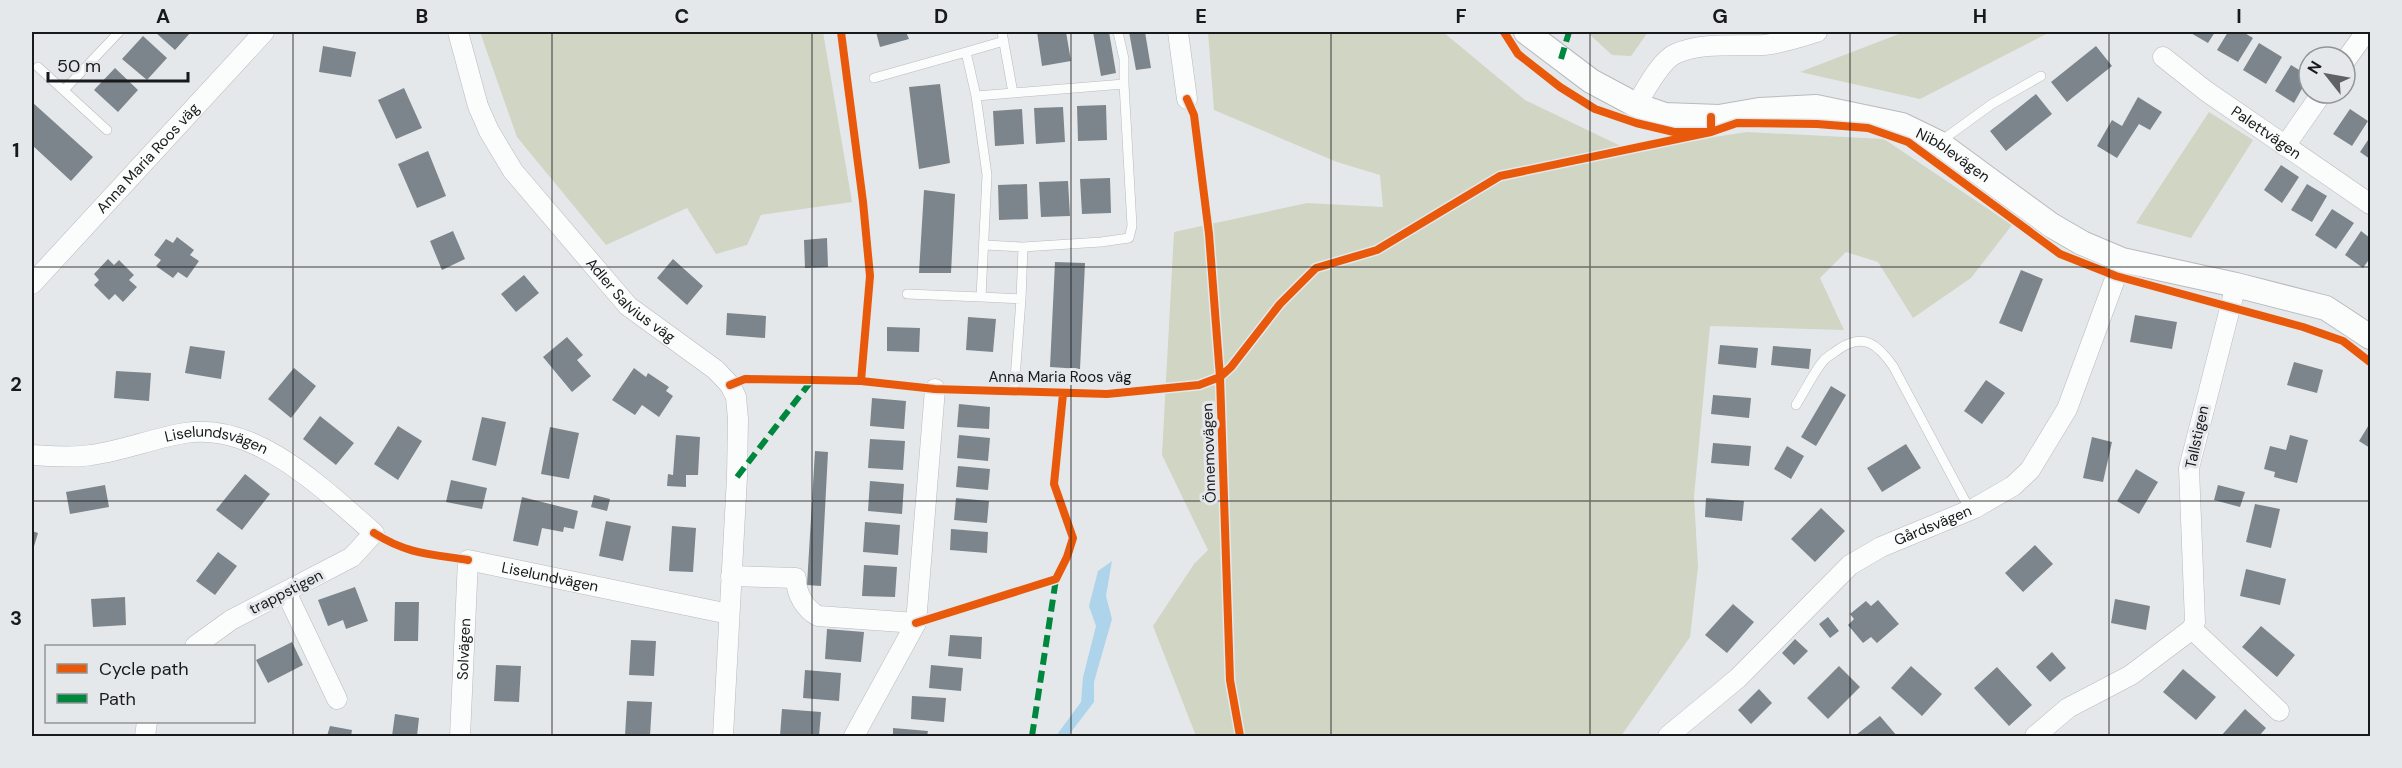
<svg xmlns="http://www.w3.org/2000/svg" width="2402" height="768" font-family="'DM Sans',sans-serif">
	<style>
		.green { fill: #d0d5c4 }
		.water { fill: #aed4eb }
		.building { fill: #7c858c }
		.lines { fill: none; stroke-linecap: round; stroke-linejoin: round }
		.service-casing { stroke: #b8babc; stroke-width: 10 }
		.minor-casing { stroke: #b8babc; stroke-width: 21 }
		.tertiary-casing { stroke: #b8babc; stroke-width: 26 }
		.service { stroke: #fbfcfc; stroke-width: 9 }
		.minor { stroke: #fbfcfc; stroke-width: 20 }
		.tertiary { stroke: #fbfcfc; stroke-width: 24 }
		.quiet { stroke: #00873e; stroke-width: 6; stroke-dasharray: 12 6; stroke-linecap: butt }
		.cycleway-casing { stroke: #e4e8eb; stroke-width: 11 }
		.cycleway { stroke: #e8590c; stroke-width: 8 }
		.grid { fill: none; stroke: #17191a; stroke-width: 1.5; stroke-opacity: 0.55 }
		.labels { text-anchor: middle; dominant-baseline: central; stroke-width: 6; stroke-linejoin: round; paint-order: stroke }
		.street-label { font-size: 15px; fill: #17191a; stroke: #e4e8eb }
		.neatline { fill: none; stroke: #17191a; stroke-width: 2 }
		.grid-label { font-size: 20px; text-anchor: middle; font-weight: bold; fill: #17191a }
	</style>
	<rect width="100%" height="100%" fill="#e5e8ea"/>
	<path class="green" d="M480,32H823L852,202L761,215L747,245L716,254L687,208L606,245L517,137Z
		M1208,32H1443L1525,100L1629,150L1747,132L1884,139L2012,225L1971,278L1913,318L1878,262L1846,252L1820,278L1844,330L1710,326L1694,497L1698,567L1690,637L1621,736H1196L1153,626L1194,564L1208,550L1162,455L1174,232L1307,203L1383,207L1380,175L1337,162L1214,110Z
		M1587,32H1648L1631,56L1612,55Z
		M1904,32H2050L1920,99L1800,72Z
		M2209,112L2253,140L2191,238L2136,223Z"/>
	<path class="water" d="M1112,561L1106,596L1112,619L1094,682V702L1068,736H1056L1081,702L1083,677L1096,626L1089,606L1098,571Z"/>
	<path class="building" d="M155,32H191L175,50Z
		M876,32H906L909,39L880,47Z
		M1037,32H1066L1071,61L1042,66Z
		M1093,32H1109L1116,73L1101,76Z
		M1129,32H1145L1151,68L1136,70Z
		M2189,32H2215L2208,43Z
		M2228,32H2243L2253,38L2238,62L2217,50Z
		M143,36L167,58L147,80L122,59Z
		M2259,43L2282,57L2266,84L2243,70Z
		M323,46L356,52L351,77L319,72Z
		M2096,46L2112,66L2067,102L2051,82Z
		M2291,65L2309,76L2294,103L2275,91Z
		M115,68L138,90L118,112L94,90Z
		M940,84L950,163L919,169L909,87Z
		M404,88L422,128L396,139L378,100Z
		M2036,94L2052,114L2006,151L1990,131Z
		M2138,97L2162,112L2150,130L2139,124L2117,158L2097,146L2112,120L2122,126Z
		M32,102L93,157L71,181L32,145Z
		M1106,105L1107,140L1078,141L1077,106Z
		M1063,107L1065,142L1036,144L1034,108Z
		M1022,109L1024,144L995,146L993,111Z
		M2350,109L2368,121L2352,146L2333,134Z
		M2370,137V159L2360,152Z
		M428,151L446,196L417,208L398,164Z
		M2281,165L2299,177L2282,203L2264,190Z
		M1110,178L1111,213L1082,214L1080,179Z
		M1068,181L1070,216L1041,217L1039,182Z
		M1027,184L1028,219L999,220L998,185Z
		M2307,184L2327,196L2312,222L2291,210Z
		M924,190L955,194L951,273H919Z
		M2332,209L2354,223L2336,249L2315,235Z
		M453,231L465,259L442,270L430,241Z
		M2361,231L2370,238V258L2363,268L2345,255Z
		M177,237L194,250L190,255L199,261L187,278L178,272L173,278L156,266L161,260L154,255L166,239L173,243Z
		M827,238L828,267L805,268L804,240Z
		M108,259L114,265L119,260L134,275L129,280L137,287L123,302L115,294L109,300L94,285L99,280L94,274Z
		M673,259L703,286L687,305L657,278Z
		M1055,262L1085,263L1080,369L1050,367Z
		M2021,270L2043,279L2022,332L1999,323Z
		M524,275L539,293L516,312L501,294Z
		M727,313L766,316L765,338L726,335Z
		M2135,315L2177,322L2172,349L2130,342Z
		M968,317L996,319L993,352L966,350Z
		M887,327L920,328L919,352L887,351Z
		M567,337L583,355L577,360L591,376L572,392L543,357Z
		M1720,345L1758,348L1756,368L1718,364Z
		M190,346L225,351L221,379L185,373Z
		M1773,346L1811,349L1809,369L1771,365Z
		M2294,362L2323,370L2317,393L2287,385Z
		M294,368L316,386L291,418L268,399Z
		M634,368L646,377L648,373L669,387L666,391L673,396L659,417L642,405L635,415L612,400Z
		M116,371L151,373L149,401L114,398Z
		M1986,380L2005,393L1982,424L1964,411Z
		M1831,386L1846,395L1816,446L1801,437Z
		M1713,395L1751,398L1749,418L1711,414Z
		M872,398L906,401L904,429L870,426Z
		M959,404L990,407L989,429L957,427Z
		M320,416L354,443L336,465L303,439Z
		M482,417L506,422L496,466L472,460Z
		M2370,423V448L2359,441Z
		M398,426L422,441L398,480L374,464Z
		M550,427L579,433L569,479L541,474Z
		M676,435L700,437L698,475H686V487L667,486L668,474L673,475Z
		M959,435L990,438L988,461L957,458Z
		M2290,435L2308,440L2297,483L2274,477L2275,472L2264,469L2270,446L2286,450Z
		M2092,437L2112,442L2103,482L2083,478Z
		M870,439L905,441L903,470L868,468Z
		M1713,443L1751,446L1749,466L1711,463Z
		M1906,444L1921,468L1882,492L1867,468Z
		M1787,446L1804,456L1791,479L1774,469Z
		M815,451L828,452L821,586L807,585Z
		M958,466L990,469L988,490L956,487Z
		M2136,469L2158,482L2139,514L2117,501Z
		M245,474L270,494L242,530L216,510Z
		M451,480L487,488L482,509L446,502Z
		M870,481L904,484L902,514L868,511Z
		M105,485L109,507L70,514L66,492Z
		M2218,485L2245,492L2240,507L2214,500Z
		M594,495L610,499L607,511L591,507Z
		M522,497L578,511L574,529L564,527L563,532L542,528L538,546L513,541Z
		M956,498L989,501L987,523L954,520Z
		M1706,498L1744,501L1742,521L1705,517Z
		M2255,504L2280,509L2271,548L2246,542Z
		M1821,508L1845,531L1815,562L1791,539Z
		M606,521L631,526L623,561L599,556Z
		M865,522L900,525L898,555L863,552Z
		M672,526L696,528L693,572L669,571Z
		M951,529L988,532L987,553L950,550Z
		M32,531L38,533L32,553Z
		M2035,545L2053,564L2023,592L2005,573Z
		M218,552L237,566L215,595L196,581Z
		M864,565L897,567L895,597L862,596Z
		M2246,569L2286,579L2280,605L2240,596Z
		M355,587L368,621L346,629L343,620L328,626L318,600Z
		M125,597L126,625L93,627L91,599Z
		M2115,599L2150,606L2146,630L2111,623Z
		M1878,600L1899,624L1877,643L1871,637L1863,643L1848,625L1854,619L1850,614L1866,601L1871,606Z
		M395,602H419L418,641H394Z
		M1733,604L1754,622L1727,653L1705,635Z
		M1828,617L1839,631L1830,638L1819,624Z
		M2261,626L2295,655L2277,677L2242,647Z
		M827,629L864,632L861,662L825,659Z
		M950,635L982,637L981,659L948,656Z
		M1795,639L1808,651L1794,665L1782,653Z
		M631,640L656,641L654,676L629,675Z
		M292,642L303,665L268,683L256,660Z
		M2052,652L2066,668L2050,682L2036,667Z
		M496,665L521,666L519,702L494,701Z
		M931,665L963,668L961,691L929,688Z
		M1839,666L1860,687L1828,719L1807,698Z
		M1911,666L1942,694L1922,716L1891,688Z
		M1997,667L2032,705L2009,726L1974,688Z
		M2183,669L2216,697L2196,720L2163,692Z
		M805,670L841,673L839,701L803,698Z
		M1759,689L1772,703L1751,724L1738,710Z
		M912,696L946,698L944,722L911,719Z
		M627,701L652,702L650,736H625Z
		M782,709L821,712L819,736H780Z
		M2245,709L2266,728L2259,736H2221Z
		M395,714L419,718L417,736H392Z
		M1880,716L1897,736H1857L1856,735Z
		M330,726L352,730L351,736H327Z
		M893,728L928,731L927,736H893Z"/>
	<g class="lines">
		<g class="service-casing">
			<path id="service" d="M1002,32L1013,93L976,96L987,175L981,297L1021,299L1014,392
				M1118,32L1124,59V84
				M38,67L107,130
				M874,78L966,52
				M65,89L119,32
				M1013,93L1124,84L1132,226L1129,238L1101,242L1023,247
				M976,96L966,52L1004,41
				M1941,141L1992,104L2041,76
				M985,245L1023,247L1021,299
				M907,294L981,297
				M1796,405C1805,391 1813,373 1824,360C1828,356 1834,353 1839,349C1864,332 1878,345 1893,366L1970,510"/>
		</g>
		<g class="minor-casing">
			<g id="minor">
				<path id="s1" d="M458,32L478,106L489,131L513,171L628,306L716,370L730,385L736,397L738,419L737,477L723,736"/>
				<path d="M1178,32L1187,99"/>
				<path id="s2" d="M2163,57L2206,91L2370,204"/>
				<path d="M2345,61L2366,32"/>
				<path d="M1636,105C1645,91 1660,61 1675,54C1701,42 1735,46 1763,45C1780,44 1800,37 1817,32"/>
				<path d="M2285,146L2322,93"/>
				<path id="s3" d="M32,284L264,32"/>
				<path d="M2236,285L2189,468L2195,622L2192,629L2279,711"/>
				<path id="s4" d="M32,455C51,456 72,458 91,455C123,451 153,438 185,433C256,421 324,490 374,533L352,557L231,620L195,646"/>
				<path d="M731,576L796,578C796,594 805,609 818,616L916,623L854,736"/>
				<path d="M286,592L337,699"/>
				<path d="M916,623L935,389"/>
				<path d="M145,736L147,722"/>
				<path id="s5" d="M460,736L468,560L729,614"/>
				<path id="s6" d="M1668,736L1738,678L1850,565L1881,547L1975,508L2013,486L2030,470L2067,409L2122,260"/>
				<path d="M2035,736L2068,708L2131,675L2192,629"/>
			</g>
		</g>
		<g class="tertiary-casing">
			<g id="tertiary">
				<path id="s7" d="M1526,32L1591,81L1636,105L1665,115L1719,117L1759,110L1816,107L1902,125L1939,143L2051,225L2082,243L2122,260L2236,285L2326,308L2370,337"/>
			</g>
		</g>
		<use href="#service" class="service"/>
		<use href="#minor" class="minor"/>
		<use href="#tertiary" class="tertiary"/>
		<path class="quiet" d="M1561,59L1569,32
			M737,477L812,380
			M1032,736L1056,579"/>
		<g class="cycleway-casing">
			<path id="cycleway" d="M841,32L863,202L870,276L861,381
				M1504,32L1518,54L1560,87L1595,109L1636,123L1674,132H1711L1737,123L1817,124L1868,128L1908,142L2060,254L2116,276L2303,327L2343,341L2370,362
				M1187,99L1194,115L1209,234L1220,377L1230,680L1240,736
				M730,385L745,379L812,380L861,381L935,389L1107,394L1199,385L1220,377L1231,367L1280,304L1316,268L1377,250L1500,176L1711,132V117
				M374,533C407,554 430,554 468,560
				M916,623L1056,579L1067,557L1073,538L1054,484L1063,394"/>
		</g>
		<use href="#cycleway" class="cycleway"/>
	</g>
	<path class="grid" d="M293,32V736M552,32V736M812,32V736M1071,32V736M1331,32V736M1590,32V736M1850,32V736M2109,32V736M32,267H2370M32,501H2370"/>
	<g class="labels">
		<g class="street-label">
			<text stroke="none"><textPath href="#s2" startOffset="128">Palettvägen</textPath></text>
			<text stroke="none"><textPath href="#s7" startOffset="462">Nibblevägen</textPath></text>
			<text stroke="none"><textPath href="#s3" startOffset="171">Anna Maria Roos väg</textPath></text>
			<text stroke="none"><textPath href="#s1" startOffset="326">Adler Salvius väg</textPath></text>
			<text x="1060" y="377">Anna Maria Roos väg</text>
			<text transform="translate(2197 437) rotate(-78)">Tallstigen</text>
			<text stroke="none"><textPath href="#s4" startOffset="188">Liselundsvägen</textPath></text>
			<text transform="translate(1209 453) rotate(-92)">Önnemovägen</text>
			<text stroke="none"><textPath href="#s6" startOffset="342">Gårdsvägen</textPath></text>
			<text stroke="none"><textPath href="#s5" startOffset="260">Liselundvägen</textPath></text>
			<text transform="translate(286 592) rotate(-27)">trappstigen</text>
			<text stroke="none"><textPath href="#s5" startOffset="87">Solvägen</textPath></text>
		</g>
	</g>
	<rect width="2402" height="768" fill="none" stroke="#e4e8eb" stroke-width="66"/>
	<rect x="45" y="645" width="210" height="78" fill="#e4e8eb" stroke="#929597" stroke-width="1.5"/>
	<rect x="57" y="664" width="30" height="9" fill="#e8590c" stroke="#929597" stroke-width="1.5"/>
	<text x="99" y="675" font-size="18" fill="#17191a">Cycle path</text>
	<rect x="57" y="694" width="30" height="9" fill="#00873e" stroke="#929597" stroke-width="1.5"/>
	<text x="99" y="705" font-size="18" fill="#17191a">Path</text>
	<g transform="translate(2327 75) rotate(301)"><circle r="28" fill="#e4e8eb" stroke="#929597" stroke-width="1.5"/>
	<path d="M0-4.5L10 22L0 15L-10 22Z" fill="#5f6163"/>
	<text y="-9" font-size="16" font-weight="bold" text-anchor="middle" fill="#17191a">N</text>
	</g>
	<path d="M48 72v9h140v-9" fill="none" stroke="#17191a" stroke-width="3"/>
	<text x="57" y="72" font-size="18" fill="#17191a" stroke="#e4e8eb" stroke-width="4.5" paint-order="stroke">50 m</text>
	<rect x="33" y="33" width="2336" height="702" class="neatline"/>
	<g class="grid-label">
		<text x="163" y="23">A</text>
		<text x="422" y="23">B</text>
		<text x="682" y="23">C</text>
		<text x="941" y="23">D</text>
		<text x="1201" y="23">E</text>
		<text x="1461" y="23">F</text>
		<text x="1720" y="23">G</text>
		<text x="1980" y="23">H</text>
		<text x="2239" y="23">I</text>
		<text x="16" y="157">1</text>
		<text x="16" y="391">2</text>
		<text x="16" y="625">3</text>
	</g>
</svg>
